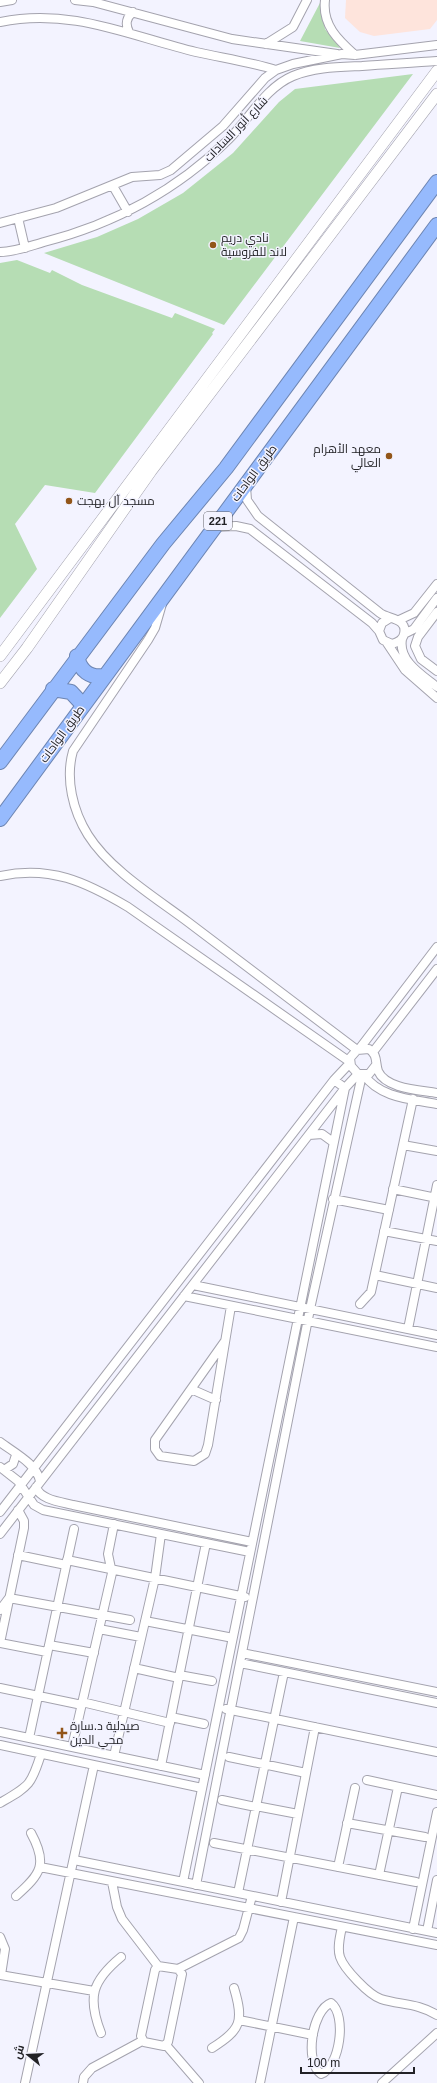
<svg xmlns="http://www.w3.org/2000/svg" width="437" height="2083" font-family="Helvetica,Cairo,sans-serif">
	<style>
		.commercial { fill: #fee4dc }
		.green { fill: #b6ddb4 }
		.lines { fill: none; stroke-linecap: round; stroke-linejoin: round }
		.street-casing { stroke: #a4a3ae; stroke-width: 10 }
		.secondary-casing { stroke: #a4a3ae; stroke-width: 12 }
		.highway-casing { stroke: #6d85b2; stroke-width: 16 }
		.street { stroke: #fff; stroke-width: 8 }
		.secondary { stroke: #fff; stroke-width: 11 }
		.highway { stroke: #96bafd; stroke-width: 14 }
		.poi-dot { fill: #925519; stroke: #f3f3ff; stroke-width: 1.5 }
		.labels { text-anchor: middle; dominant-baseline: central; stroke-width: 3; stroke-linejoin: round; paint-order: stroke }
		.shield { fill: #f3f3ff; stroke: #616167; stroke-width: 1 }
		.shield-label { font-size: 11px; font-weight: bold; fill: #222226 }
		.street-label { font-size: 12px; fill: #222226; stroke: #f3f3ff }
		.poi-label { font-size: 12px; fill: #222226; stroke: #f3f3ff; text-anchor: start }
	</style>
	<rect width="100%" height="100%" fill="#f3f3ff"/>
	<path class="commercial" d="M346,0H437V20L430,29L374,36L360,32L345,18Z"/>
	<path class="green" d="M321,1L325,29L340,48L300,41Z
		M413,74L224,325L44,253L97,237L138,219L183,193L233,153L279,102L295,89Z
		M17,260L50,273L52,270L82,285L172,318L175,313L215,329L212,333L213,334L95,493L45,485L15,524L37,569L0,618V263Z"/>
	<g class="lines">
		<g class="street-casing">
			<path id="street" d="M75,0L93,2L232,39L337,54
				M325,0C322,25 338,40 355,55
				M0,2L12,0
				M0,22C70,7 130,36 196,52C223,58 250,62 276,70
				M129,32C125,24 126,18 133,12
				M266,44L293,27L307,0
				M113,186L128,212
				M18,218L25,248
				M0,223L56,208L132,177L160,175L171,170L223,126L265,78L276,70L293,64L342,54L355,55L437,45
				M0,252C15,252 30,246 44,242C114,224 177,190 229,139C249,119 266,87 293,76C314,67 339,67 362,66C387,64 412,63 437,61
				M246,486L247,500L258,516L380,613C388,619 408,618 404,634C403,640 398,642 392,644L383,640L379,631L382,623L390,618
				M214,527L236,526L250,529L372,623L379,631
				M162,604L155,628L148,640L73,751C65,779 73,811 88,835C110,870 156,898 188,922C244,965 301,1007 357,1050
				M437,612L418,637L415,646L421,659L437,671
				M399,620L414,613L437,584
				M404,634L414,629L437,598
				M402,639C398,661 422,675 437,687
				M387,643L405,670L437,698
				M0,876C50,865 86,882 128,907L350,1062
				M360,1048L437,947
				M373,1052L437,969
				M376,1065L369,1074H358L351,1066L350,1058L357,1050L369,1049C378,1055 375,1062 378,1071C386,1089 420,1090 437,1093
				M364,1075C380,1098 411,1099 437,1104
				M309,1135L322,1134L333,1142
				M403,1145L437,1151
				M393,1189L437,1198
				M333,1199L389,1210
				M384,1231L437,1241
				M375,1275L437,1288
				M193,1285L437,1335
				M184,1296L437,1347
				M360,1304L371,1292L413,1099
				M408,1329L437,1185
				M225,1341L155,1440V1449L160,1456L194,1461L205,1454L208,1445L231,1306
				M191,1389L216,1400
				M0,1442C13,1452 37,1464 40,1481
				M0,1467L18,1481L34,1505L43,1510L250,1552
				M4,1470L13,1464L16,1455
				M36,1487C40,1500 62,1502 73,1505L252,1542
				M0,1512L334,1080L350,1063
				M0,1534L345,1088L358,1074
				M18,1555L66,1565
				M67,1560L245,1597
				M0,1610L9,1598L130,1620
				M145,1621L228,1637
				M99,1629L141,1637
				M0,1643L24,1528V1521L18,1510
				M0,1643L47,1652
				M49,1645L94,1653
				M242,1653L437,1692
				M240,1663L437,1703
				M134,1668L179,1678
				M179,1675L212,1681
				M0,1688L82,1705
				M82,1702L170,1723
				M226,1709L437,1752
				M171,1717L204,1724
				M0,1732L205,1775
				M29,1738L74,1529
				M0,1745L202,1788
				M72,1747L112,1573L108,1554L114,1524
				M114,1756L155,1578L161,1534
				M229,1757L306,1773
				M161,1766L206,1543
				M367,1780L437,1795
				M222,1800L256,1807
				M0,1803C29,1786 31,1786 41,1754
				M256,1806L298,1814
				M347,1823L425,1837
				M214,1843L416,1882
				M74,1860L437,1933
				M40,1867L437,1945
				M338,1867L355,1788
				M379,1875L398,1787
				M112,1882L117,1907L122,1919L158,1966
				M183,1882L345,1088L334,1080
				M196,1885L310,1309L362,1075
				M238,1893L284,1672
				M16,1896C41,1874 48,1864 31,1833
				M281,1902L315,1727
				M342,1927C340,1936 337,1948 340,1957C344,1969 369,1995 381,1999C400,2005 418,2003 437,2015
				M413,1929L437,1812
				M427,1931L437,1880
				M0,1937L5,1949L1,1975
				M158,1966L178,1969L182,1974L168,2042L164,2046L144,2042L141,2036L155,1970Z
				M178,1969L239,1938L243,1930L252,1896
				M0,1975L94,1991
				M331,2003C347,2015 340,2067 321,2074C304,2062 312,2010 331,2003Z
				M239,2020L313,2035
				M101,2033C87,1997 92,1981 121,1957
				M166,2045L199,2083
				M212,2048C241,2030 244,2021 234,1988
				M25,2083L94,1765
				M83,2083L84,2077L92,2068L142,2041
				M260,2083L294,1917
				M382,2083L437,2033"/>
		</g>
		<g class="secondary-casing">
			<path id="secondary" d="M0,656L437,71
				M0,683L27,648L151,471L437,94"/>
		</g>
		<g class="highway-casing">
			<path id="highway" d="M77,656C80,671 90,678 104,676
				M53,689L71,692L83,705
				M0,762L163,544L226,468L437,182
				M0,819L437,225"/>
		</g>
		<use href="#street" class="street"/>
		<use href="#secondary" class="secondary"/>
		<use href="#highway" class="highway"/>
	</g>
	<g class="poi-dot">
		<circle cx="213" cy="245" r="4"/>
		<circle cx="389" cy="456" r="4"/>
		<circle cx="69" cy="501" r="4"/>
		<path d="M60 1727h4v4h4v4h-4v4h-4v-4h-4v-4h4z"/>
	</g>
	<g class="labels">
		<rect class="shield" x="204" y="512" width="28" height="18" rx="3"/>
		<g class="shield-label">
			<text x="218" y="521">221</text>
		</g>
		<g class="street-label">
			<text transform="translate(236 129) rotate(-46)">شارع أنور السادات</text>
			<text transform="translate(254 473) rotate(-53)">طريق الواحات</text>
			<text transform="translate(62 734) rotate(-54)">طريق الواحات</text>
		</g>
		<g class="poi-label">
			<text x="221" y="238">نادي دريم<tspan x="221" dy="14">لاند للفروسية</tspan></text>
			<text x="381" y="449" text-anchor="end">معهد الأهرام<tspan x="381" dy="14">العالي</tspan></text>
			<text x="77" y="501">مسجد آل بهجت</text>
			<text x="70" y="1726">صيدلية د.سارة<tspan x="70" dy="14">محي الدين</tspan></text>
		</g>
	</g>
	<g transform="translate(28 2055) rotate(288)" stroke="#f3f3ff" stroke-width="3" paint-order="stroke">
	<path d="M0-3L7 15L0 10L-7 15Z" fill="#222226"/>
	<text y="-6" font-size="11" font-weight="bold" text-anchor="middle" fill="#222226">ش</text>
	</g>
	<path d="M301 2067v6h113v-6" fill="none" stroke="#222226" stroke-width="2"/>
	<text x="307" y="2067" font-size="12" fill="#222226" stroke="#f3f3ff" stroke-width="3" paint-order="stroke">100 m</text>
</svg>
